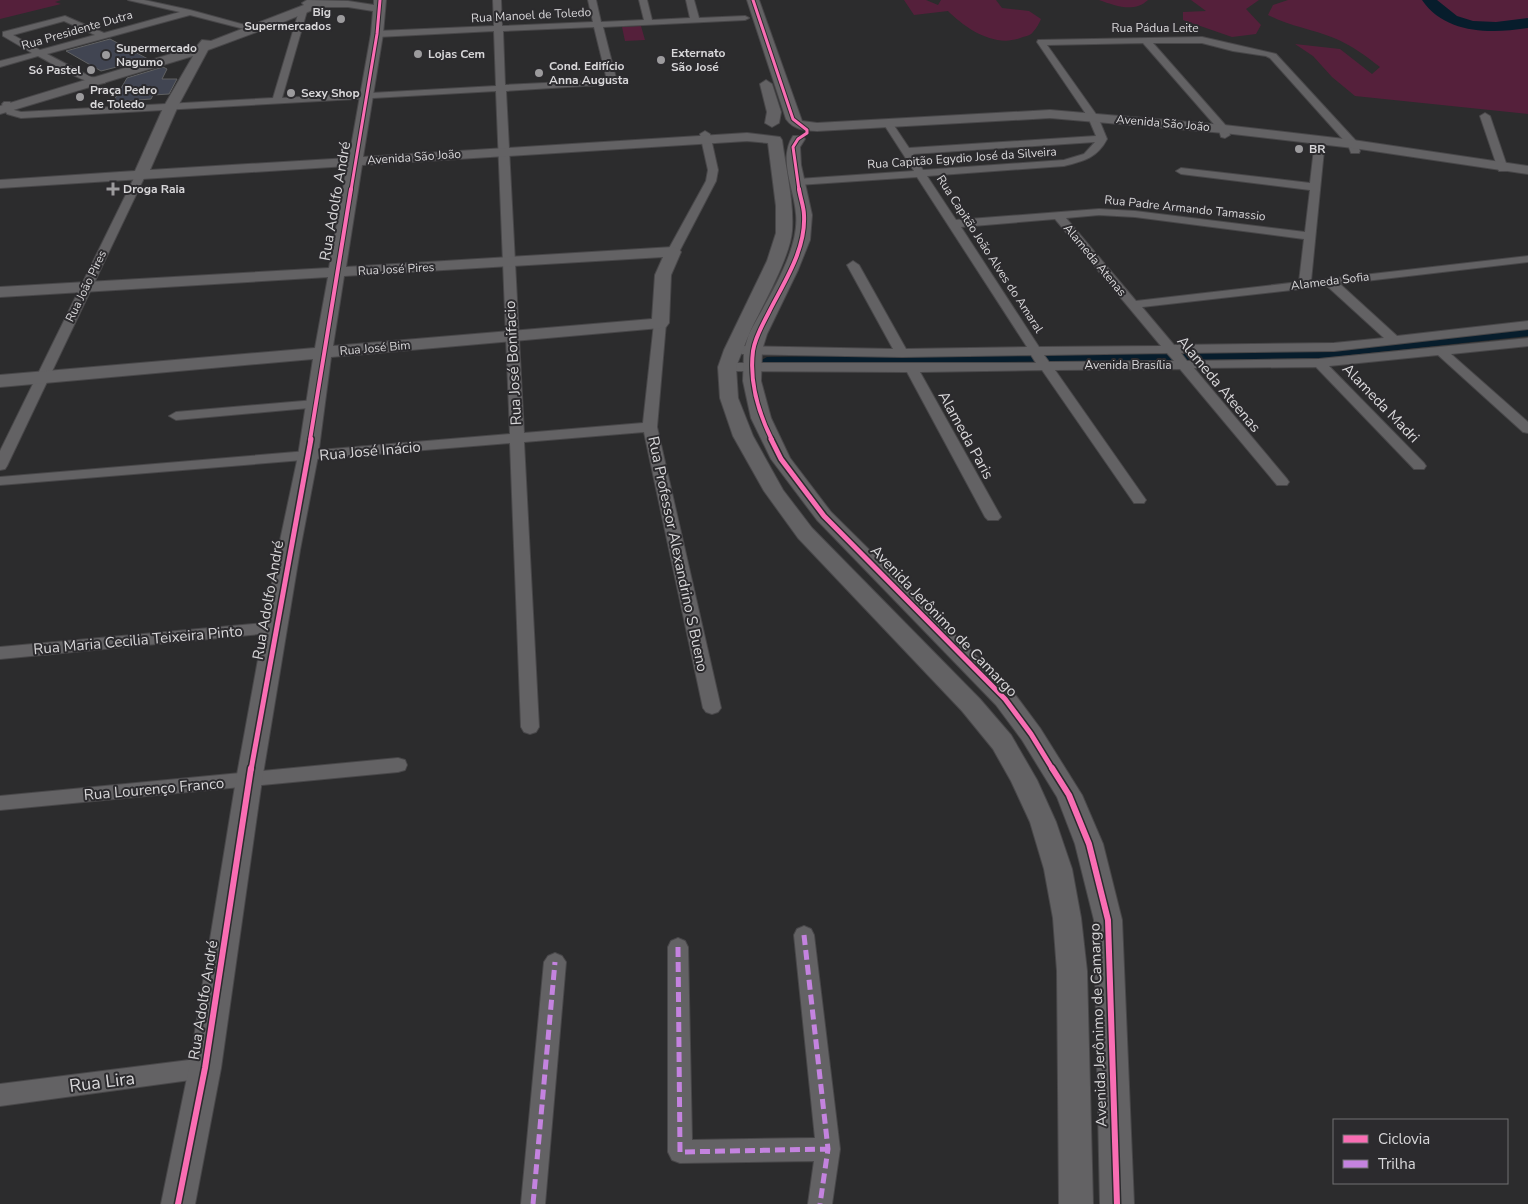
<svg xmlns="http://www.w3.org/2000/svg" width="1528" height="1204" font-family="'Nunito Sans',sans-serif">
	<style>
		.green { fill: #55203b }
		.lines { fill: none; stroke-linecap: round; stroke-linejoin: round }
		.canal { fill: #071d2c; fill-rule: evenodd }
		.river { fill: #071d2c; fill-rule: evenodd }
		.building { fill: #414552; stroke: #606162 }
		.street-casing { stroke: #484749; stroke-width: 2 }
		.secondary-casing { stroke: #484749; stroke-width: 2 }
		.street { fill: #636264; fill-rule: evenodd }
		.secondary { fill: #636264; fill-rule: evenodd }
		.quiet { stroke: #c483df; stroke-width: 5; stroke-dasharray: 10 5; stroke-linecap: butt }
		.cycleway-far3-casing { stroke: #2c2b2e; stroke-width: 5 }
		.cycleway-far2-casing { stroke: #2c2b2e; stroke-width: 6 }
		.cycleway-far1-casing { stroke: #2c2b2e; stroke-width: 8 }
		.cycleway-casing { stroke: #2c2b2e; stroke-width: 9 }
		.cycleway-far3 { stroke: #f96db3; stroke-width: 3 }
		.cycleway-far2 { stroke: #f96db3; stroke-width: 4 }
		.cycleway-far1 { stroke: #f96db3; stroke-width: 5 }
		.cycleway { stroke: #f96db3; stroke-width: 6 }
		.poi-dot { fill: #9c9b9d; stroke: #2c2b2e; stroke-width: 2 }
		.labels { text-anchor: middle; dominant-baseline: central; stroke-width: 4; stroke-linejoin: round; paint-order: stroke }
		.far-poi-label { font-size: 12px; font-weight: bold; fill: #d8d7d9; stroke: #2c2b2e; text-anchor: start }
		.far-street-label { font-size: 12px; fill: #d8d7d9; stroke: #2c2b2e }
		.street-label { font-size: 15px; fill: #d8d7d9; stroke: #2c2b2e }
		.near-street-label { font-size: 18px; fill: #d8d7d9; stroke: #2c2b2e }
	</style>
	<rect width="100%" height="100%" fill="#2c2c2d"/>
	<path class="green" d="M0,0H61L55,2L61,4L0,19Z
		M904,0H926L938,5L941,0H996L1002,8L1029,11L1041,19C1039,23 1037,28 1033,32C1031,35 1027,36 1023,37C996,49 966,29 948,11L914,15Z
		M1099,0H1148C1134,13 1116,6 1099,0Z
		M1191,0H1259L1246,9L1261,25L1256,34L1232,37L1183,20V12L1206,11Z
		M1288,0H1528V114L1355,96L1332,77L1313,56L1295,44L1340,49L1372,74L1380,67C1366,56 1351,45 1334,38C1312,29 1289,26 1268,15L1273,5Z
		M641,26L645,40L625,41L622,27Z"/>
	<g class="lines">
		<path class="canal" d="M1528,328V336L1322,358L767,365L760,361L767,357L1322,350Z"/>
		<path class="river" d="M1422,0H1437L1457,16L1473,21L1496,22L1528,18V28C1491,34 1445,34 1422,0Z"/>
	</g>
	<path class="building" d="M110,39L148,59L101,71L66,51Z
		M163,67L167,69L162,79H177L169,94L153,95L151,99L113,102L127,78Z"/>
	<g class="lines">
		<g class="street-casing">
			<path id="street" d="M128,0H144L190,10L260,29L256,32L190,15L47,54L91,77L105,79V83C85,86 56,65 38,56L0,67V61L32,53L3,36V32L65,16L104,33L180,12ZM64,21L95,35L40,50L13,35Z
				M493,0H501L502,26L593,22L588,0H596L601,22L644,20L639,0H647L652,20L690,18L686,0H694L699,18L745,16L749,18L745,20L603,27L617,82L615,84L506,91L524,433L643,423L654,323L660,319L664,320L666,323L657,427L721,708L718,712L712,714L706,712L703,708L644,432L524,442L539,727L536,732L530,734L524,732L521,727L510,443L0,485V477L510,434L496,91L21,118L7,114L2,104L4,102H10L14,110L21,112L273,98L299,11L303,9L307,11L282,98L496,86L494,31L377,37L373,34L377,31L494,26ZM594,27L607,80L505,85L503,31Z
				M1202,37L1276,54L1357,142L1360,151L1359,153H1351L1348,145L1270,58L1266,56L1233,51L1202,43H1153L1227,127L1230,135L1225,138L1221,137L1219,130L1143,43L1047,45L1098,117L1107,139C1097,158 1084,161 1064,166L927,176L956,220L1099,209L1135,211L1305,232L1310,190L1181,174L1176,171L1181,168L1310,183L1315,140L1316,138H1324L1325,140L1311,281L1528,256V262L1340,284L1397,336L1528,321V329L1334,351L1181,353L1187,361L1319,359L1528,338V346L1451,354L1528,422V433L1523,432L1438,355L1329,366L1424,463L1426,466L1424,469H1414L1316,367L1194,368L1287,479L1289,482L1287,485H1277L1180,369L1055,370L1146,500L1144,503H1134L1042,370L920,372L1001,517L998,520H988L985,517L907,372L727,371L720,367L727,363H1036L1031,355L902,357L742,354L736,350L742,346L893,349L847,265L853,261L859,265L906,349L1027,347L917,177L798,185L793,182L798,179L914,171L883,123L888,120L891,121L909,148L1096,136L1088,117L1037,42L1038,40ZM1095,142L1084,154L1064,160L923,170L913,154ZM1099,215L1135,217L1304,239L1299,282L1136,301L1066,218ZM1055,219L1161,346L1039,347L961,227ZM1327,286L1384,338L1334,343L1174,345L1142,307ZM1167,353L1174,361L1049,362L1044,355Z
				M1485,113L1490,116L1508,169L1507,171H1499L1498,169L1480,116Z
				M705,131L710,134L718,170L716,181L679,252L673,255L669,254L667,252L706,181L708,170L700,134Z
				M140,173L145,176L7,466L5,469L0,470V451L135,176Z
				M315,400L322,404L320,407L176,420L169,416L176,412Z
				M275,622L281,624L283,628L281,632L0,659V647Z
				M398,758L405,760L407,765L405,770L398,772L0,810V796Z
				M804,926L811,929L814,935L840,1149L832,1204H808L814,1161L680,1163L672,1160L668,1152V947L671,941L678,938L685,941L688,947L692,1140L815,1138L794,935L797,929Z
				M555,953L562,956L566,962L545,1204H521L544,962L548,956Z
				M205,1058L213,1061L216,1068L213,1075L205,1078L0,1106V1084Z"/>
		</g>
		<g class="secondary-casing">
			<path id="secondary" d="M307,0L348,1L374,5V0H386L383,34L363,157L747,133L780,137L782,140C786,170 794,201 792,231C790,258 761,308 749,334C766,301 800,251 796,214C794,188 778,159 793,136H803L805,139L800,147L801,165L812,215L810,240L798,270L767,334L762,350L761,381L771,418L790,458L831,512L1014,693L1040,728L1082,795L1103,844L1122,920L1134,1204H1100L1094,920L1075,844L1057,797L1022,740L996,705L817,520L771,459L751,418L743,381L744,350L749,334L736,367L738,398L753,436L783,490L812,528L980,699L1011,735L1037,780L1056,822L1072,869L1081,918L1087,971L1093,1204H1059L1057,971L1053,918L1044,869L1030,822L1011,781L993,749L962,711L798,538L764,491L733,436L720,398L718,367L724,350L767,261L776,233V206L768,143L747,141L362,165L346,267L673,247L679,249L681,252L671,275L669,323L666,327L660,328L331,357L318,456L300,550L262,780L221,1068L195,1204H161L189,1068L236,780L278,550L298,456L313,359L0,387V375L315,348L328,277L0,297V287L329,268L347,166L0,188V180L135,171L164,106L193,56L0,114V106L197,46L202,40L211,41L304,5L302,3ZM320,7H348L373,11L371,34L349,158L150,170L178,106L208,50L281,23ZM663,257L655,275L652,319L333,346L344,276Z
				M747,0H759L802,121L817,123L1050,110L1224,125L1353,140L1528,166V174L1353,148L1224,133L1050,118L817,131C804,130 794,130 786,119Z
				M766,80L772,84L781,112L779,123L772,127L765,123L767,112L760,84Z"/>
		</g>
		<use href="#street" class="street"/>
		<use href="#secondary" class="secondary"/>
		<path class="quiet" d="M804,935L828,1149L820,1204
			M678,947L680,1152L828,1149
			M533,1204L555,962"/>
		<g class="cycleway-far3-casing">
			<path id="cycleway-far3" d="M753,0L793,119L807,130V133L798,139L793,147L799,190
				M351,190L377,34L380,0"/>
		</g>
		<g class="cycleway-far2-casing">
			<path id="cycleway-far2" d="M310,440L351,189
				M772,440C758,412 749,383 753,351C755,337 763,324 769,312C784,282 806,250 804,215C804,207 800,197 799,189"/>
		</g>
		<g class="cycleway-far1-casing">
			<path id="cycleway-far1" d="M771,439L781,459L824,516L1005,699L1031,734L1053,770
				M251,770L311,439"/>
		</g>
		<g class="cycleway-casing">
			<path id="cycleway" d="M1052,768L1069,795L1089,844L1108,920L1117,1204
				M178,1204L205,1068L251,768"/>
		</g>
		<use href="#cycleway-far3" class="cycleway-far3"/>
		<use href="#cycleway-far2" class="cycleway-far2"/>
		<use href="#cycleway-far1" class="cycleway-far1"/>
		<use href="#cycleway" class="cycleway"/>
	</g>
	<g class="poi-dot">
		<circle cx="341" cy="19" r="5"/>
		<circle cx="418" cy="54" r="5"/>
		<circle cx="106" cy="55" r="5"/>
		<circle cx="661" cy="60" r="5"/>
		<circle cx="91" cy="70" r="5"/>
		<circle cx="539" cy="73" r="5"/>
		<circle cx="291" cy="93" r="5"/>
		<circle cx="80" cy="97" r="5"/>
		<circle cx="1299" cy="149" r="5"/>
		<path d="M110.5 181.5h5v5h5v5h-5v5h-5v-5h-5v-5h5z"/>
	</g>
	<g class="labels">
		<g class="far-poi-label">
			<text x="331" y="12" text-anchor="end">Big<tspan x="331" dy="14">Supermercados</tspan></text>
			<text x="116" y="48">Supermercado<tspan x="116" dy="14">Nagumo</tspan></text>
			<text x="671" y="53">Externato<tspan x="671" dy="14">São José</tspan></text>
			<text x="428" y="54">Lojas Cem</text>
			<text x="549" y="66">Cond. Edifício<tspan x="549" dy="14">Anna Augusta</tspan></text>
			<text x="81" y="70" text-anchor="end">Só Pastel</text>
			<text x="90" y="90">Praça Pedro<tspan x="90" dy="14">de Toledo</tspan></text>
			<text x="301" y="93">Sexy Shop</text>
			<text x="1309" y="149">BR</text>
			<text x="123" y="189">Droga Raia</text>
		</g>
		<g class="far-street-label">
			<text transform="translate(531 15) rotate(-3)">Rua Manoel de Toledo</text>
			<text x="1155" y="28">Rua Pádua Leite</text>
			<text transform="translate(77 30) rotate(-16)">Rua Presidente Dutra</text>
			<text transform="translate(1163 123) rotate(5)">Avenida São João</text>
			<text transform="translate(414 157) rotate(-4)">Avenida São João</text>
			<text transform="translate(962 158) rotate(-4)">Rua Capitão Egydio José da Silveira</text>
			<text transform="translate(1185 208) rotate(6)">Rua Padre Armando Tamassio</text>
			<text transform="translate(990 254) rotate(57)">Rua Capitão João Alves do Amaral</text>
			<text transform="translate(1095 260) rotate(50)">Alameda Atenas</text>
			<text transform="translate(396 269) rotate(-3)">Rua José Pires</text>
			<text transform="translate(1330 281) rotate(-7)">Alameda Sofia</text>
			<text transform="translate(86 286) rotate(-64)">Rua João Pires</text>
			<text transform="translate(375 348) rotate(-5)">Rua José Bim</text>
			<text x="1128" y="365">Avenida Brasília</text>
		</g>
		<g class="street-label">
			<text transform="translate(335 201) rotate(-80)">Rua Adolfo André</text>
			<text transform="translate(513 363) rotate(-93)">Rua José Bonifacio</text>
			<text transform="translate(1219 384) rotate(50)">Alameda Ateenas</text>
			<text transform="translate(1381 403) rotate(46)">Alameda Madri</text>
			<text transform="translate(966 435) rotate(61)">Alameda Paris</text>
			<text transform="translate(370 451) rotate(-5)">Rua José Inácio</text>
			<text transform="translate(678 554) rotate(78)">Rua Professor Alexandrino S Bueno</text>
			<text transform="translate(268 600) rotate(-80)">Rua Adolfo André</text>
			<text transform="translate(944 621) rotate(46)">Avenida Jerônimo de Camargo</text>
			<text transform="translate(138 640) rotate(-5)">Rua Maria Cecilia Teixeira Pinto</text>
			<text transform="translate(154 789) rotate(-5)">Rua Lourenço Franco</text>
			<text transform="translate(203 1000) rotate(-81)">Rua Adolfo André</text>
			<text transform="translate(1098 1025) rotate(-92)">Avenida Jerônimo de Camargo</text>
		</g>
		<g class="near-street-label">
			<text transform="translate(102 1082) rotate(-7)">Rua Lira</text>
		</g>
	</g>
	<rect x="1333" y="1119" width="175" height="65" fill="#2c2b2e" stroke="#717072"/>
	<rect x="1343" y="1135" width="25" height="8" fill="#f96db3" stroke="#717072"/>
	<text x="1378" y="1144" font-size="15" fill="#d8d7d9">Ciclovia</text>
	<rect x="1343" y="1160" width="25" height="8" fill="#c483df" stroke="#717072"/>
	<text x="1378" y="1169" font-size="15" fill="#d8d7d9">Trilha</text>
</svg>
